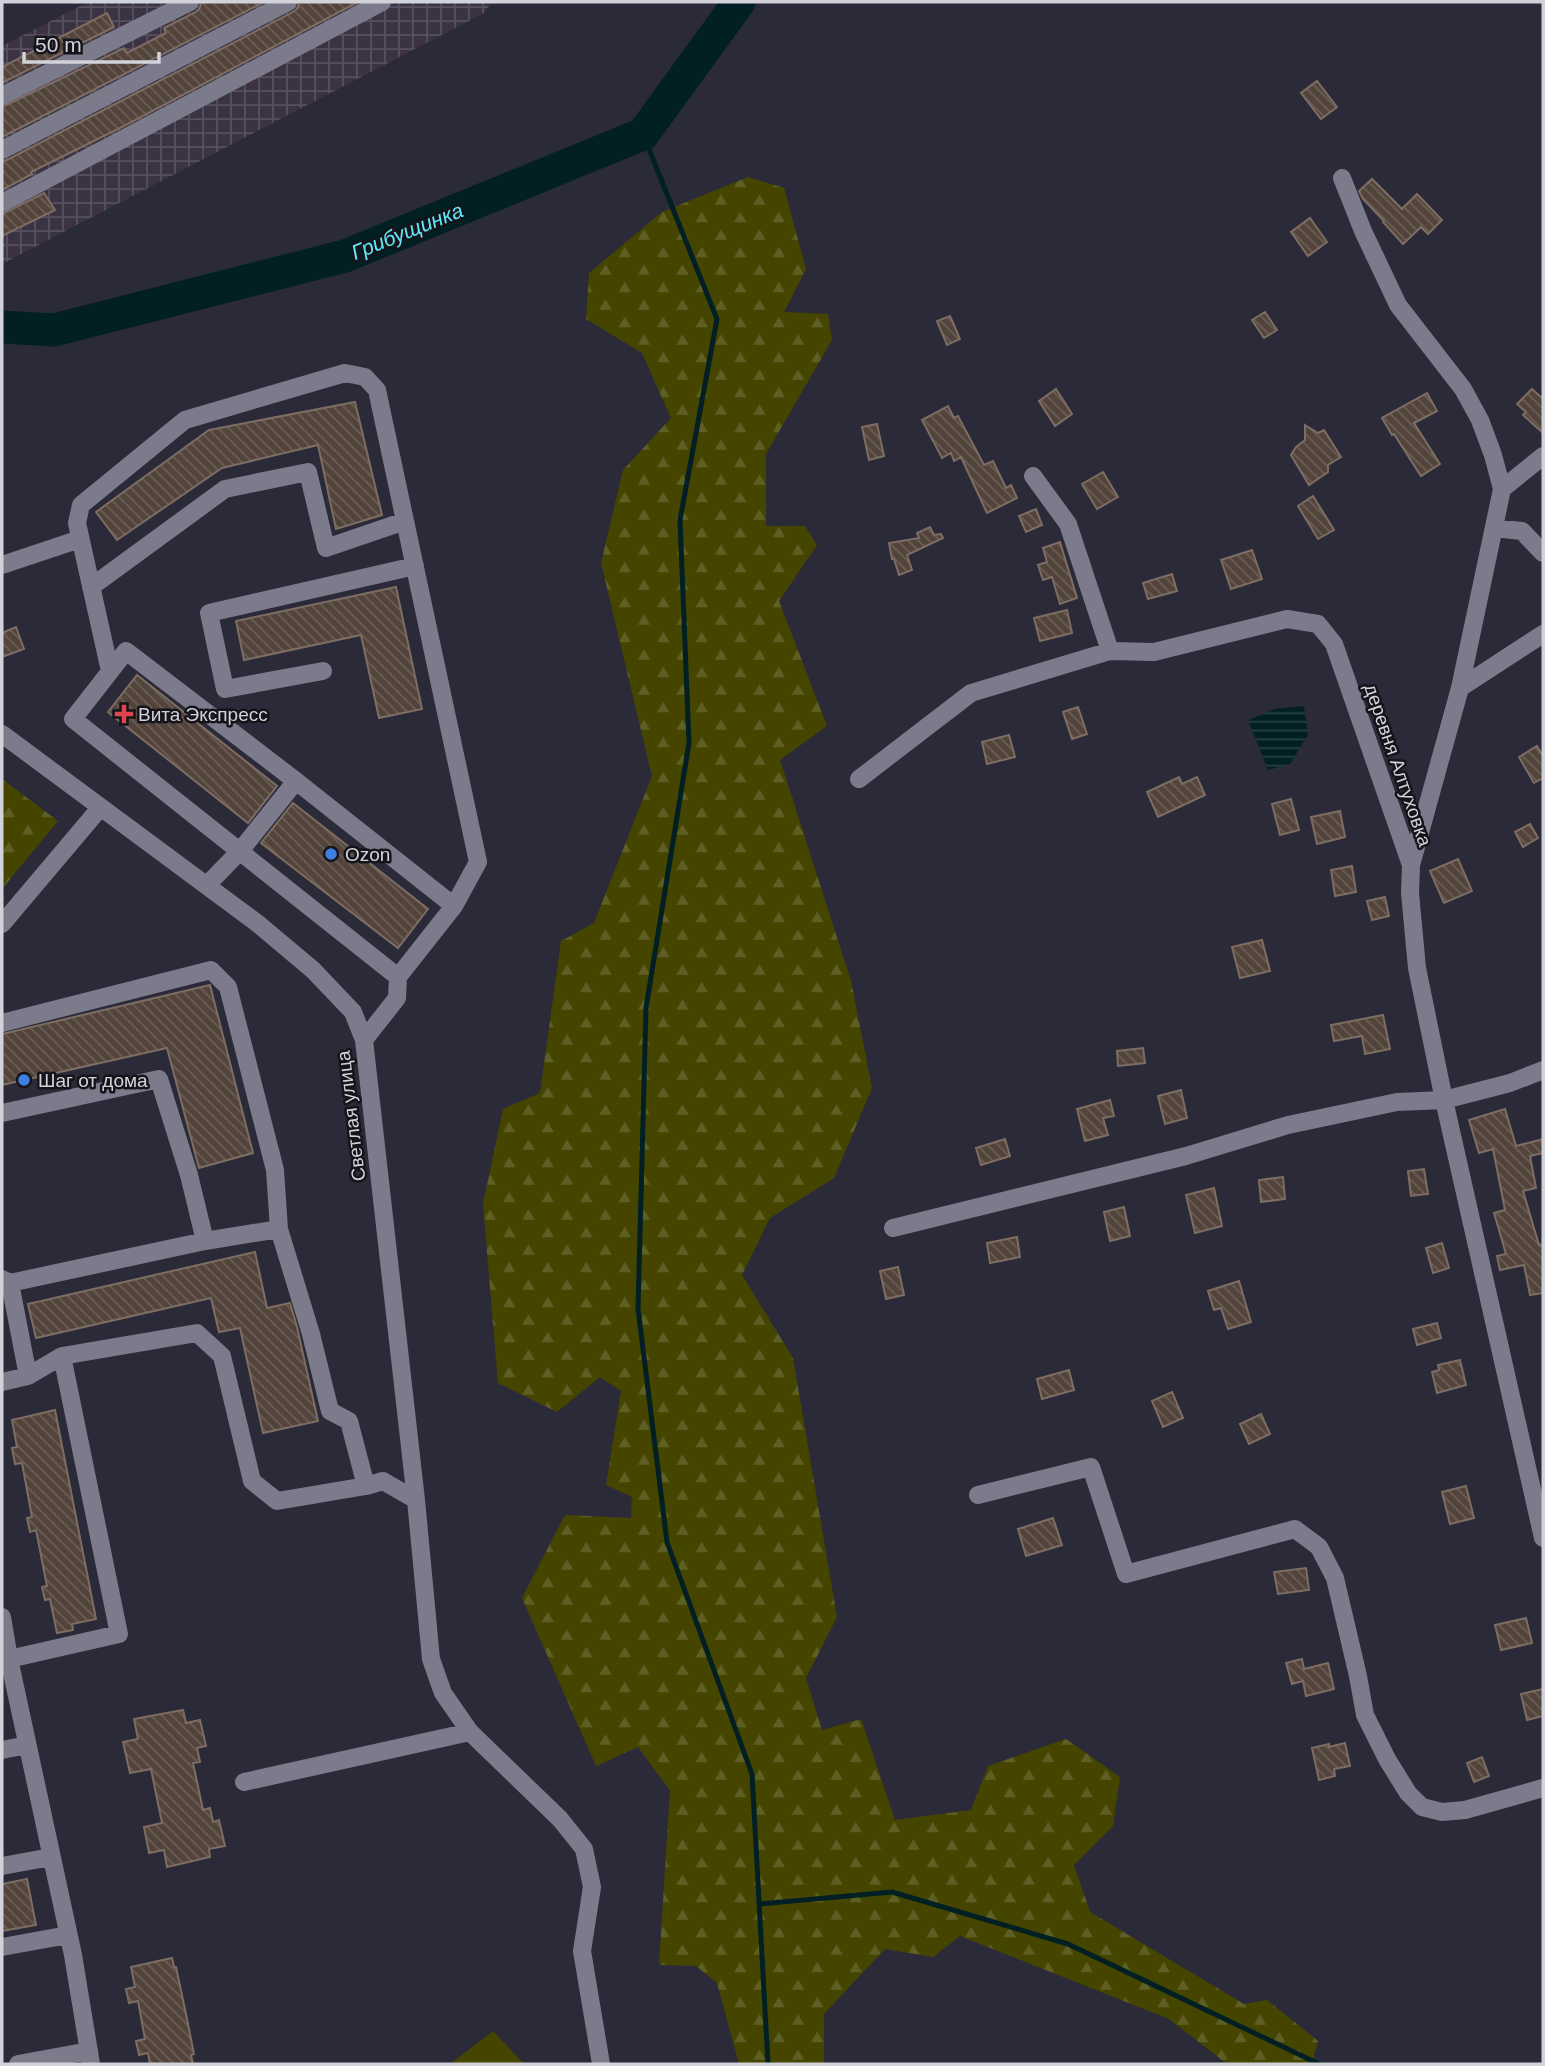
<svg xmlns="http://www.w3.org/2000/svg" width="1545" height="2066" font-family="Helvetica,sans-serif">
	<style>
		.industrial { fill: url(#industrial-grid) }
		.green { fill: #454500 }
		.forest { fill: url(#forest-firs) }
		.water { fill: url(#water-rules) }
		.lines { fill: none; stroke-linecap: round; stroke-linejoin: round }
		.stream { stroke: #022023; stroke-width: 5 }
		.river { stroke: #022023; stroke-width: 33 }
		.building { fill: url(#building-back-hatch); stroke: #7d6d63; stroke-width: 2 }
		.minor { stroke: #7b7b8b; stroke-width: 18 }
		.health-dot { fill: #e0444e; stroke: #14141a; stroke-width: 2.5 }
		.shop-dot { fill: #3f7fe0; stroke: #14141a; stroke-width: 2.5 }
		.labels { text-anchor: middle; dominant-baseline: central; stroke-width: 5; stroke-linejoin: round; paint-order: stroke }
		.poi-label { font-size: 19px; fill: #d2d2db; stroke: #14141a; text-anchor: start }
		.street-label { font-size: 19px; fill: #d2d2db; stroke: #14141a }
		.water-label { font-size: 21px; font-style: italic; fill: #60e9f9; stroke: #14141a }
	</style>
	<defs>
		<pattern id="industrial-grid" width="8" height="8" patternUnits="userSpaceOnUse" patternTransform="scale(1.75)"><rect width="8" height="8" fill="#3b3343"/><path d="M0 4h8M4 0v8" fill="none" stroke="#56505e"/></pattern>
		<pattern id="forest-firs" width="22" height="20" patternUnits="userSpaceOnUse" patternTransform="scale(1.75)"><rect width="22" height="20" fill="#454500"/><path d="M5 1l3.5 6h-7zM16 11l3.5 6h-7z" fill="#5f5f25"/></pattern>
		<pattern id="water-rules" width="6" height="5" patternUnits="userSpaceOnUse" patternTransform="scale(1.75)"><rect width="6" height="5" fill="#022023"/><path d="M0 2.5h6" fill="none" stroke="#264042"/></pattern>
		<pattern id="building-back-hatch" width="6" height="6" patternUnits="userSpaceOnUse" patternTransform="scale(1.75)"><rect width="6" height="6" fill="#53443b"/><path d="M-1 5l2 2M0 0l6 6M5-1l2 2" fill="none" stroke="#6b5e57"/></pattern>
	</defs>
	<rect width="100%" height="100%" fill="#2b2a38"/>
	<path class="industrial" d="M88,2H492L484,13L2,264V46Z"/>
	<path class="green" d="M493,2031L524,2064H450Z"/>
	<path class="forest" d="M748,177L784,188L806,269L784,312L828,314L832,340L766,454V526H805L817,545L779,601L827,726L780,760L851,981L872,1088L834,1178L770,1218L742,1275L793,1358L837,1617L806,1678L822,1730L861,1719L895,1820L971,1810L988,1766L1066,1739L1120,1777L1113,1826L1074,1865L1090,1912L1244,2004L1267,2000L1318,2041L1312,2064H1227L1169,2019L960,1936L933,1957L885,1949L824,2014V2064H739L717,1983L696,1966L659,1965L670,1791L638,1747L596,1766L522,1598L565,1515L631,1518L632,1497L606,1485L621,1391L600,1377L557,1412L498,1383L483,1204L503,1109L540,1093L561,941L594,923L652,776L601,563L623,470L671,418L642,353L586,319L589,273L662,212Z
		M2,779L58,821L2,889Z"/>
	<path class="water" d="M1304,706L1308,735L1290,764L1268,770L1248,720L1275,709Z"/>
	<g class="lines">
		<path class="stream" d="M643,134L717,319L680,520L689,743L646,1008L638,1309L667,1542L752,1774L768,2064
			M759,1904L892,1892L1068,1944L1319,2064"/>
		<path class="river" d="M2,327L54,330L345,256L643,134L739,2"/>
	</g>
	<path class="building" d="M201,2H264L2,137V107L124,48L127,53L166,33L164,28L196,12L200,8Z
		M299,2H358L124,126L31,172L32,174L2,190V161L7,160L293,12L298,8Z
		M107,13L114,27L2,83V67Z
		M1317,81L1337,107L1321,119L1301,93Z
		M1372,179L1402,209L1417,194L1442,220L1428,234L1421,227L1403,244L1383,222L1384,221L1363,199L1359,191Z
		M44,193L55,210L2,236V214Z
		M1310,218L1327,242L1308,256L1291,232Z
		M1265,312L1277,330L1264,338L1252,320Z
		M950,316L960,339L947,345L937,321Z
		M1056,389L1072,414L1055,426L1039,401Z
		M1532,389L1543,399V433L1523,415L1526,412L1517,404Z
		M1427,393L1437,411L1414,423L1440,464L1421,476L1394,434L1392,435L1382,418Z
		M355,402L382,515L336,529L318,445L222,468L117,540L96,512L209,430Z
		M948,406L954,418L958,416L984,465L993,461L1006,488L1011,485L1017,498L987,513L961,457L954,461L951,453L942,458L922,420Z
		M877,424L884,456L869,460L862,427Z
		M1305,425L1318,433L1324,430L1341,457L1328,465V472L1309,485L1291,455L1296,447L1305,440Z
		M1103,472L1118,497L1097,509L1082,484Z
		M1313,496L1334,530L1318,539L1298,506Z
		M1036,509L1042,525L1026,532L1019,516Z
		M930,527L934,535L941,534L943,538L907,555L912,570L899,575L894,559H892L889,543L919,538L917,533Z
		M1060,542L1077,598L1060,604L1052,577L1043,580L1038,565L1047,562L1043,548Z
		M1252,550L1262,579L1231,589L1221,560Z
		M1172,574L1177,591L1148,599L1143,583Z
		M396,587L422,709L379,718L361,635L244,660L236,621Z
		M1067,610L1072,633L1040,641L1034,618Z
		M16,627L24,649L2,657V633Z
		M137,675L277,786L248,823L108,712Z
		M1078,707L1087,734L1072,739L1063,712Z
		M1009,735L1015,757L987,764L982,742Z
		M1537,746L1543,756V778L1534,783L1519,757Z
		M1179,777L1182,784L1197,777L1205,795L1158,817L1147,792Z
		M1291,799L1299,830L1280,835L1272,804Z
		M293,803L428,909L398,948L261,843Z
		M1340,811L1345,837L1317,844L1311,817Z
		M1530,824L1538,838L1523,847L1515,832Z
		M1458,859L1472,891L1444,903L1430,871Z
		M1352,866L1356,892L1335,896L1331,870Z
		M1385,897L1389,916L1372,920L1367,901Z
		M1262,940L1270,971L1240,978L1232,947Z
		M210,985L253,1153L199,1168L167,1048L2,1085V1034Z
		M1383,1015L1390,1049L1365,1054L1362,1036L1334,1041L1331,1025Z
		M1143,1048L1145,1063L1118,1066L1117,1051Z
		M1181,1090L1187,1118L1165,1124L1158,1096Z
		M1110,1100L1114,1116L1103,1118L1108,1135L1085,1141L1077,1109Z
		M1505,1109L1516,1146L1543,1139V1153L1530,1156L1536,1188L1523,1191L1539,1245L1543,1244V1293L1530,1295L1524,1265L1500,1270L1497,1256L1506,1254L1494,1213L1505,1210L1493,1149L1479,1153L1469,1120Z
		M1005,1139L1010,1156L981,1165L976,1148Z
		M1424,1169L1428,1194L1411,1196L1408,1171Z
		M1283,1177L1285,1199L1261,1202L1259,1180Z
		M1214,1188L1222,1226L1195,1233L1186,1195Z
		M1124,1207L1130,1236L1110,1241L1104,1212Z
		M1017,1237L1020,1257L990,1263L987,1243Z
		M1442,1243L1449,1268L1433,1273L1426,1248Z
		M255,1252L267,1308L290,1303L297,1327L318,1421L263,1433L240,1328L219,1332L211,1298L36,1338L28,1304Z
		M898,1267L904,1295L886,1299L880,1271Z
		M1239,1281L1251,1322L1228,1329L1221,1308L1214,1310L1208,1291Z
		M1437,1323L1441,1338L1417,1345L1413,1329Z
		M1460,1360L1466,1385L1437,1393L1432,1372L1439,1370L1438,1365Z
		M1069,1370L1074,1390L1042,1399L1037,1379Z
		M1172,1392L1183,1418L1163,1427L1152,1401Z
		M55,1410L96,1619L72,1624L73,1630L57,1633L50,1599L45,1600L42,1587L47,1586L36,1530L30,1532L27,1518L32,1517L22,1463L15,1464L12,1448L17,1447L12,1420Z
		M1261,1414L1270,1434L1249,1444L1240,1424Z
		M1466,1486L1474,1518L1450,1524L1442,1492Z
		M1053,1518L1062,1545L1026,1556L1018,1529Z
		M1306,1568L1309,1590L1278,1594L1274,1572Z
		M1526,1618L1532,1643L1501,1650L1495,1625Z
		M1302,1659L1304,1669L1328,1663L1334,1689L1306,1696L1303,1681L1292,1684L1286,1663Z
		M1543,1689V1716L1527,1720L1521,1694Z
		M183,1710L186,1723L200,1720L206,1746L197,1748L200,1762L193,1763L203,1810L210,1808L213,1822L219,1820L225,1846L209,1849L210,1857L167,1867L164,1850L149,1853L144,1827L162,1823L151,1769L130,1773L123,1742L138,1739L134,1719Z
		M1345,1743L1350,1766L1334,1769L1335,1776L1319,1780L1312,1748L1329,1744V1747Z
		M1482,1757L1489,1776L1474,1782L1467,1763Z
		M27,1879L36,1925L2,1931V1884Z
		M172,1958L174,1967H176L187,2019L194,2054L191,2055L193,2064H150L148,2053L139,2055L136,2041L145,2039L138,2001L129,2003L126,1989L135,1987L131,1967Z"/>
	<g class="lines">
		<path class="minor" d="M2,96L190,2
			M2,150L288,2
			M1342,178L1363,231L1398,305L1463,389L1480,420L1493,455L1502,489L1460,688L1411,865
			M2,203L382,2
			M1033,476L1068,524L1110,651
			M1502,489L1543,456
			M1494,528L1522,531L1543,553
			M2,565L80,539
			M91,587L225,489L308,472L326,548L405,521
			M110,671L77,523L81,505L185,420L345,373L365,377L377,390L478,862L454,906
			M323,671L225,689L209,613L415,566
			M1460,688L1543,634
			M2,734L257,923L313,970L353,1012L364,1040L416,1500L431,1659L443,1693L470,1732L560,1819L584,1849L592,1887L582,1951L601,2064
			M859,779L971,693L1110,651L1154,652L1287,619L1318,624L1334,644L1411,865L1410,893L1417,968L1444,1100L1543,1538
			M207,885L240,851L296,781L126,651L73,719L398,977L454,906L296,781
			M2,924L100,808
			M2,1023L211,970L228,987L275,1170L279,1229
			M364,1040L397,998L398,977
			M2,1113L159,1079L189,1175L205,1241
			M893,1228L1186,1156L1288,1125L1397,1102L1444,1100L1510,1083L1543,1070
			M2,1279L10,1283L205,1241L279,1229L311,1334L330,1411L349,1421L366,1486L383,1481L416,1500
			M10,1283L28,1376
			M2,1382L28,1376L62,1356L197,1333L222,1356L252,1481L277,1501L366,1486
			M978,1495L1091,1467L1126,1574L1295,1529L1319,1547L1335,1578L1358,1676L1365,1715L1387,1759L1408,1793L1422,1807L1442,1812L1465,1810L1543,1788
			M2,1617L9,1659L119,1634L62,1356
			M2,1661L9,1659L73,1955L91,2064
			M2,1750L27,1745
			M244,1782L470,1732
			M2,1866L51,1857
			M2,1947L68,1935
			M18,2064L89,2051"/>
	</g>
	<path class="health-dot" d="M120.5 703.5h7v7h7v7h-7v7h-7v-7h-7v-7h7z"/>
	<g class="shop-dot">
		<circle cx="331" cy="854" r="7"/>
		<circle cx="24" cy="1080" r="7"/>
	</g>
	<g class="labels">
		<g class="poi-label">
			<text x="138" y="714">Вита Экспресс</text>
			<text x="345" y="854">Ozon</text>
			<text x="38" y="1080">Шаг от дома</text>
		</g>
		<g class="street-label">
			<text transform="translate(1398 765) rotate(71)">деревня Алтуховка</text>
			<text transform="translate(351 1116) rotate(-97)">Светлая улица</text>
		</g>
		<g class="water-label">
			<text transform="translate(407 231) rotate(-22)">Грибущинка</text>
		</g>
	</g>
	<rect width="1545" height="2066" fill="none" stroke="#d2d2db" stroke-width="7"/>
	<path d="M24 52v10h135v-10" fill="none" stroke="#d2d2db" stroke-width="3.5"/>
	<text x="35" y="52" font-size="21" fill="#d2d2db" stroke="#14141a" stroke-width="5" paint-order="stroke">50 m</text>
</svg>
